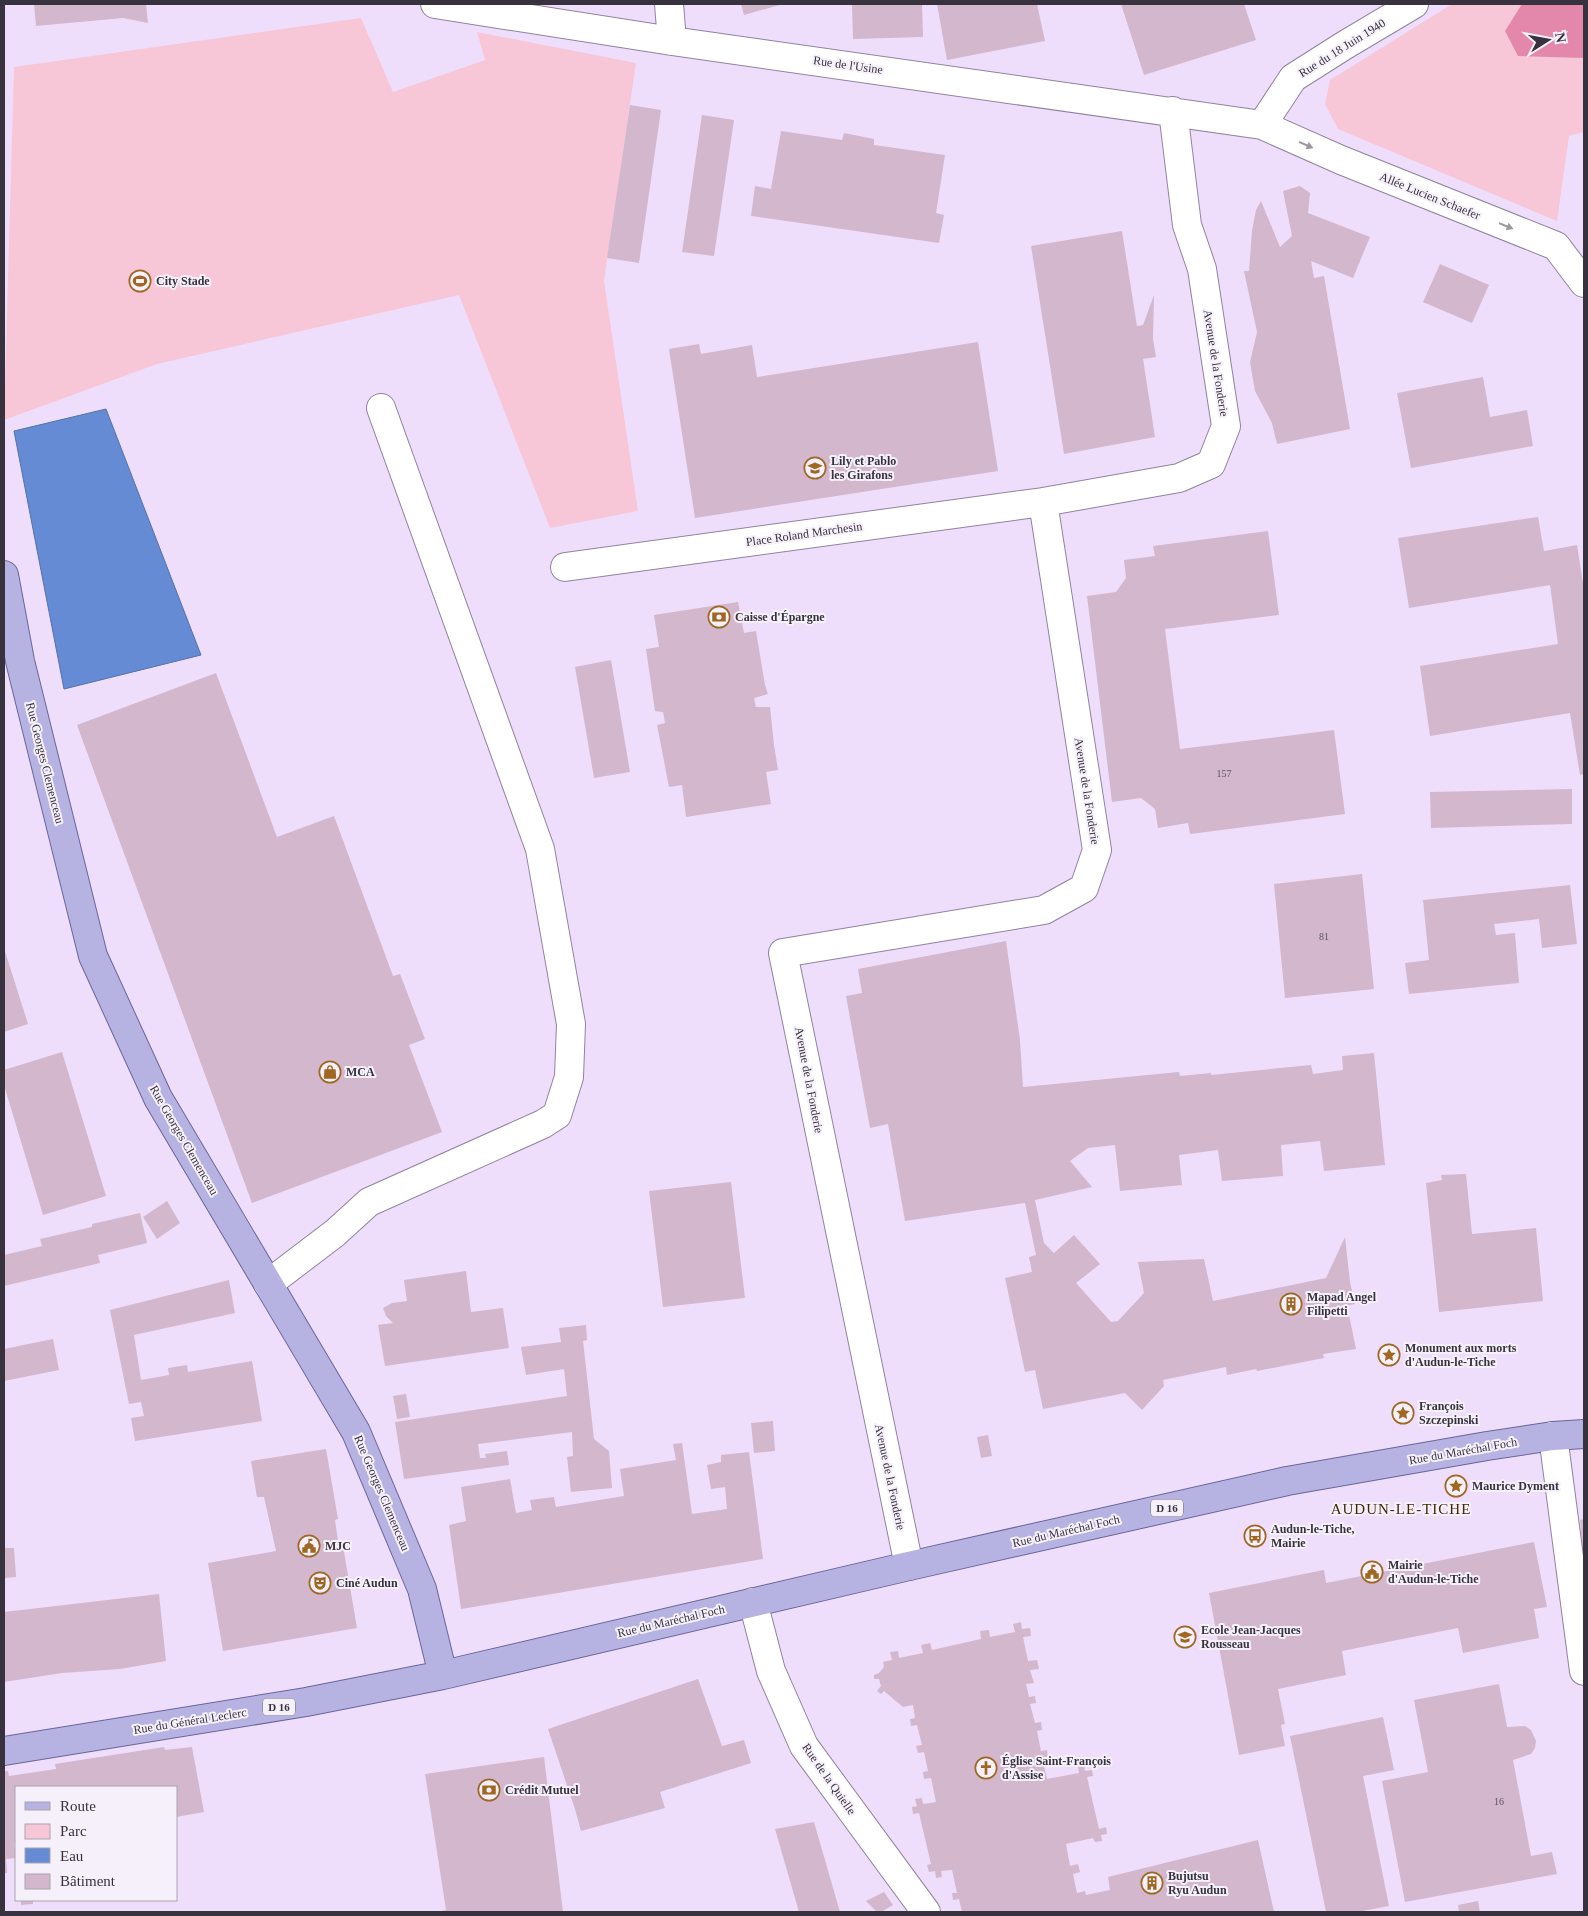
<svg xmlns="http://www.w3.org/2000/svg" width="1588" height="1916" font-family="'Times New Roman',serif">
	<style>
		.green { fill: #f7c7d7 }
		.forest { fill: #e388aa }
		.water { fill: #648bd4; stroke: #5770a7 }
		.building { fill: #d3b7cd }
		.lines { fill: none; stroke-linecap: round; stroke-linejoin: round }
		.minor-casing { stroke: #91839e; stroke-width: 30 }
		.major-casing { stroke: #6a659c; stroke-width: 30 }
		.minor { stroke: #fff; stroke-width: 28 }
		.major { stroke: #b6b3e2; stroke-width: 28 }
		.oneway { fill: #9c989e }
		.labels { text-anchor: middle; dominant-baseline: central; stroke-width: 4; stroke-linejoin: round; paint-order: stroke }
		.number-label { font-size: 10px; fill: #5f5362 }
		.shield { fill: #f6f0fb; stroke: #716b77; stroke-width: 1 }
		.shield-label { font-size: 11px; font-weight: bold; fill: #38323e }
		.street-label { font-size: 12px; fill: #38323e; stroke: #f6f0fb }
		.poi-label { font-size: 12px; font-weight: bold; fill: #38323e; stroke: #f6f0fb; text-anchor: start }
		.quarter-label { font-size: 15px; letter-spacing: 1px; fill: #412706; stroke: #f6f0fb }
	</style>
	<rect width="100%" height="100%" fill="#eedefb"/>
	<path class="green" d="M1452,4H1584V132L1569,136L1557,221L1338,129L1325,104L1330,80Z
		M361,18L393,92L485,60L477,32L636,63L604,281L638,511L550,528L459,295L157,364L4,420L14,67Z"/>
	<path class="forest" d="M1522,4H1584V58L1518,56L1505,31Z"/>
	<path class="water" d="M106,409L201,655L64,689L14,431Z"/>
	<path class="building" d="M34,4H146L148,23L123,18L36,26Z
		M741,4H783L744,15Z
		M852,4H922L923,37L853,39Z
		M937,4H1037L1045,41L947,60Z
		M1121,4H1244L1256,40L1144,75Z
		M630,105L661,110L639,263L607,258Z
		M702,115L734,120L714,256L682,252Z
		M781,131L842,140L844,133L874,139V145L945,155L936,213L944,215L939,243L751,216L755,186L771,189Z
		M1300,186L1310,193L1308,213L1370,237L1353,278L1311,261L1314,278L1324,276L1350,429L1277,444L1272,423L1255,391L1250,362L1257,332L1244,271H1249L1252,231L1256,210L1261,201L1280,247L1292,236L1283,191Z
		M1122,231L1137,326L1143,325L1154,295L1153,339L1156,357L1143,359L1155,437L1064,454L1031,246Z
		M1440,264L1489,285L1472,323L1423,302Z
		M978,342L998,471L695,518L669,349L699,344L701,354L752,345L757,377Z
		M1483,377L1490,417L1527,410L1533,446L1411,468L1397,393Z
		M1538,517L1544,551L1577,545L1584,590V774L1580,775L1570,713L1430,736L1420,666L1558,644L1550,585L1409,608L1398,538Z
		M1268,531L1279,615L1165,629L1180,749L1334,730L1345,814L1190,834L1188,823L1158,828L1155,809L1141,798L1112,802L1087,596L1116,592L1126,578L1124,560L1155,556L1153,546Z
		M738,602L744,633L756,631L765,685L768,694L754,698L756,707H770L774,745L778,770L766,772L771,804L686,817L682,785L669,787L657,725L665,723L663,712L655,711L646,649L659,647L654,615Z
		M611,660L630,772L594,778L575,667Z
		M216,673L277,837L334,816L393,976L400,974L425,1039L409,1045L442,1132L252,1203L77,725Z
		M1572,789V824L1431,828L1430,792Z
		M1362,874L1374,989L1285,998L1274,884Z
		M1570,885L1577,944L1542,948L1539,919L1494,924L1496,935L1515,933L1519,983L1409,994L1405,963L1429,960L1423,900Z
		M1006,941L1020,1040L1023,1087L1179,1072L1180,1076L1211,1073V1075L1311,1065L1313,1074L1343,1070L1342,1056L1374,1053L1385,1165L1324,1171L1320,1141L1281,1145L1283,1176L1222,1181L1218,1150L1179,1155L1182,1185L1120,1191L1115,1145L1088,1148L1070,1161L1092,1187L1035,1200L1044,1243L1054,1253L1074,1235L1100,1264L1076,1283L1111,1322L1118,1321L1144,1293L1138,1262L1204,1259L1213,1301L1326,1278L1345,1237L1350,1282L1355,1304L1339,1307L1340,1317L1349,1315L1356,1349L1323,1354L1324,1358L1257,1371L1256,1369L1227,1375L1226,1367L1163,1380L1164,1386L1142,1410L1125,1393L1043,1409L1035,1370L1025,1372L1005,1278L1032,1272L1029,1257L1036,1255L1025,1203L905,1221L888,1124L870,1128L846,996L862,993L858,969Z
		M4,948L28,1024L4,1032Z
		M62,1052L106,1196L43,1215L4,1085V1070Z
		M1466,1174L1472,1234L1536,1228L1543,1301L1439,1312L1426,1183L1442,1180L1441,1175Z
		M731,1182L745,1298L663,1307L649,1191Z
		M167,1201L180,1223L157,1239L143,1217Z
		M140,1213L147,1243L98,1255L100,1263L4,1286V1255L42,1246L40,1239L92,1227V1224Z
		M466,1271L471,1312L503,1308L509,1348L385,1366L378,1325L393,1323L386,1316L383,1308L392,1303L407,1301L404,1280Z
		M229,1280L235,1313L134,1335L141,1380L169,1375L168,1368L187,1365L188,1372L252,1361L262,1421L135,1441L131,1418L144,1416L141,1402L129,1404L110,1310Z
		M586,1325L587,1340L583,1341L594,1439L609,1451L612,1488L571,1492L567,1457L573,1456L572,1432L478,1444L480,1458H486L485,1454L507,1451L509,1465L404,1479L395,1422L567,1396L564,1369L526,1375L521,1347L561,1342L559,1328Z
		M53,1339L59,1370L4,1381V1349Z
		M406,1394L410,1417L397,1419L393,1396Z
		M773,1421L775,1451L754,1453L751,1423Z
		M988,1435L992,1456L981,1458L977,1437Z
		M682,1443L692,1514L727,1509L725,1487L711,1489L707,1465L721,1462V1455L749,1452L763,1559L461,1609L449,1525L466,1521L461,1487L510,1479L516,1513L532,1510L530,1500L554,1497L556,1507L624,1496L620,1469L676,1460L673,1444Z
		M326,1449L338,1519L335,1520L338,1541L342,1540L357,1628L223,1651L208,1563L276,1551L264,1497H257L251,1461Z
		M1584,1519V1555L1583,1556L1580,1520Z
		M1534,1542L1547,1607L1534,1609L1539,1638L1463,1653L1458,1628L1342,1651L1346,1675L1278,1689L1285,1724L1281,1725L1285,1746L1239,1755L1209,1593L1324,1570L1326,1583Z
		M4,1548H14L16,1577L4,1578Z
		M159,1594L166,1661L120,1669L62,1673L4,1682V1612Z
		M1021,1622L1022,1629L1030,1628L1031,1636L1023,1637L1028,1661L1037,1660L1039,1669L1030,1670L1034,1683L1026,1684L1029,1697L1035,1696L1036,1703L1030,1704L1035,1723L1041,1722L1042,1730L1037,1731L1041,1751L1047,1750L1048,1757L1042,1758L1047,1779L1079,1773L1078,1766L1084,1765L1085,1771L1092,1770L1093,1776L1087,1777L1099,1829L1106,1827L1107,1834L1101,1835L1102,1841L1095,1842L1093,1838L1066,1844L1070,1866L1078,1864L1080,1872L1073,1874L1077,1893L1085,1891L1086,1895L1110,1890L1108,1877L1258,1840L1274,1912H962L959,1899L953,1900L952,1893H957L952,1870L941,1871L942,1877L936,1878L935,1871L929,1872L927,1865L931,1864L919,1813L913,1814L912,1807L917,1806L915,1799L922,1798L923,1804L936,1802L931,1778L924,1779L923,1772L928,1771L924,1752L918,1753L916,1746L922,1745L917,1725L911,1726L910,1719L915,1718L913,1705L903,1707L884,1691L881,1694L877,1691L881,1686L879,1679H874V1675L879,1673L884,1667L883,1662L892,1660L890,1652L898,1651L899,1658L923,1653L921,1645L930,1643L932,1650L981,1639L980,1631L989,1630L990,1637L1015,1632L1013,1624Z
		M698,1679L722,1746L744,1740L751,1763L660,1792L665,1808L581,1831L575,1809L548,1729Z
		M1499,1684L1507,1727L1525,1726L1531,1730L1536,1741L1535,1748L1531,1754L1513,1760L1531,1856L1552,1852L1557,1874L1405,1902L1382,1781L1428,1772L1414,1700Z
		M1383,1717L1394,1770L1363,1776L1389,1906L1357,1912H1326L1290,1736Z
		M164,1747L165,1750L192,1747L204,1812L176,1817V1787H16V1843H14L16,1858L6,1859L7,1873H4V1771H8L9,1776L56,1769L55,1764Z
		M544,1757L563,1912H438L446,1910L425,1774Z
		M814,1822L840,1912H799L775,1829Z
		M884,1892L893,1905L881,1912H877L866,1901Z
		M21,1900H33V1904L21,1905Z
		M1478,1901L1480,1912H1459L1458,1905Z"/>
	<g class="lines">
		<g class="minor-casing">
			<path id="minor" d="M435,4L672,41L1262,125L1341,160L1556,246L1584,283
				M669,4L672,41
				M1262,125L1293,78L1345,45L1414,4
				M565,567L1043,502
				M268,1284L335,1233L369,1202L543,1124L557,1115L569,1077L571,1024L540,849L381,408
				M1553,1436L1584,1671
				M909,1566L783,953L1044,910L1084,888L1097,850L1043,502L1179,478L1211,464L1226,426L1202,269L1187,225L1173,111
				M753,1602L771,1671L804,1746L926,1912"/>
		</g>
		<g class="major-casing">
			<path id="major" d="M4,575L20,661L93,956L158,1098L356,1432L422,1589L443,1675
				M4,1751L306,1702L443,1675L909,1566L1287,1481L1487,1446L1553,1436L1584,1434"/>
		</g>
		<use href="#minor" class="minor"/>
		<use href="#major" class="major"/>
	</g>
	<defs><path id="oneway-solid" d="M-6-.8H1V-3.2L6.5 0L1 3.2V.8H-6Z" transform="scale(1.25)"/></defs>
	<g class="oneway">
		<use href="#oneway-solid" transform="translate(1306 145) rotate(24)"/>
		<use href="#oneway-solid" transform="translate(1506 226) rotate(22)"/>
	</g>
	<defs>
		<g id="stadium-ring" transform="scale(1.125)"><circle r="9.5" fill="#f6f0fb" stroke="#9e6722" stroke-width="1.5"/><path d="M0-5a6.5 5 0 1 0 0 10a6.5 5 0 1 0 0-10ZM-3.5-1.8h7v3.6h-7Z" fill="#9e6722"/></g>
		<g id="school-ring" transform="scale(1.125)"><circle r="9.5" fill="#f6f0fb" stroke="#9e6722" stroke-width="1.5"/><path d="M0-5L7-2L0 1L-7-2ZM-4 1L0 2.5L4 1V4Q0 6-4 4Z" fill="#9e6722"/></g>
		<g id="bank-ring" transform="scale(1.125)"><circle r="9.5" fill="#f6f0fb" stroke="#9e6722" stroke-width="1.5"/><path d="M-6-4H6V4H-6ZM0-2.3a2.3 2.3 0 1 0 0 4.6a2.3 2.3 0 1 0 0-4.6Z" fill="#9e6722"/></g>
		<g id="shop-ring" transform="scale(1.125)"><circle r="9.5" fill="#f6f0fb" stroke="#9e6722" stroke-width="1.5"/><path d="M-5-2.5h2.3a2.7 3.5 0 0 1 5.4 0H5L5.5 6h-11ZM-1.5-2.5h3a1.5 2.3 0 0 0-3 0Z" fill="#9e6722"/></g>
		<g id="building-ring" transform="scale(1.125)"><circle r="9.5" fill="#f6f0fb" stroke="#9e6722" stroke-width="1.5"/><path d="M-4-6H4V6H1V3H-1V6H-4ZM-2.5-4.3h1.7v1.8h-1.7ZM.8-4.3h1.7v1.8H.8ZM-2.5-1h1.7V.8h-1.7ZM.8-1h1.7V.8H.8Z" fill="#9e6722"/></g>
		<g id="sight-ring" transform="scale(1.125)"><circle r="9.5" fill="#f6f0fb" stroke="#9e6722" stroke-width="1.5"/><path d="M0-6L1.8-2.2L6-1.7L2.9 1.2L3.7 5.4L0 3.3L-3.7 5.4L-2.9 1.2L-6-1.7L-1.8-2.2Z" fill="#9e6722"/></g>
		<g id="bus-ring" transform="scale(1.125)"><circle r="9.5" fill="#f6f0fb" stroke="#9e6722" stroke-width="1.5"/><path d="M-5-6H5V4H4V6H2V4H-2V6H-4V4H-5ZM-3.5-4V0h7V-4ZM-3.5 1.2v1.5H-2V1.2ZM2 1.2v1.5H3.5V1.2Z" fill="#9e6722"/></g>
		<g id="civic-ring" transform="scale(1.125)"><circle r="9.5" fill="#f6f0fb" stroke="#9e6722" stroke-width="1.5"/><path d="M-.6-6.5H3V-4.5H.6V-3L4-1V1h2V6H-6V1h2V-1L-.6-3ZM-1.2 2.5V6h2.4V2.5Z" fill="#9e6722"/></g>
		<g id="theatre-ring" transform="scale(1.125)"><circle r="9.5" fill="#f6f0fb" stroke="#9e6722" stroke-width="1.5"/><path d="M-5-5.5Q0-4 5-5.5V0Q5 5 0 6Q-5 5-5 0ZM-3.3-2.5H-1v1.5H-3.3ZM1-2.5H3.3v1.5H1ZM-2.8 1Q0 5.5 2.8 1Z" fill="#9e6722"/></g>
		<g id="church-ring" transform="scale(1.125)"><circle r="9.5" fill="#f6f0fb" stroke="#9e6722" stroke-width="1.5"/><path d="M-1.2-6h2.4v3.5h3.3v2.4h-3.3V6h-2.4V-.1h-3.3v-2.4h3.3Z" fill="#9e6722"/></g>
	</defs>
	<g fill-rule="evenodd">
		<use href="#stadium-ring" x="140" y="281"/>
		<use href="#school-ring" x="815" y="468"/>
		<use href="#bank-ring" x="719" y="617"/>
		<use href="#shop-ring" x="330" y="1072"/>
		<use href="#building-ring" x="1291" y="1304"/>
		<use href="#sight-ring" x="1389" y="1355"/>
		<use href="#sight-ring" x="1403" y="1413"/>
		<use href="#sight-ring" x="1456" y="1486"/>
		<use href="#bus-ring" x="1255" y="1536"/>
		<use href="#civic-ring" x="309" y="1546"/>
		<use href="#civic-ring" x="1372" y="1572"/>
		<use href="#theatre-ring" x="320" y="1583"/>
		<use href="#school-ring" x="1185" y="1637"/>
		<use href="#church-ring" x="986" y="1768"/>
		<use href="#bank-ring" x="489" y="1790"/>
		<use href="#building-ring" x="1152" y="1883"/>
	</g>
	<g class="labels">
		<g class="number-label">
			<text x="1224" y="773">157</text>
			<text x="1324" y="936">81</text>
			<text x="1499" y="1801">16</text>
		</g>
		<g class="shield">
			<rect x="1151" y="1499.5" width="32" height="17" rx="4"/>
			<rect x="263" y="1698.5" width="32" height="17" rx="4"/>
		</g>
		<g class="shield-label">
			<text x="1167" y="1508">D 16</text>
			<text x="279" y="1707">D 16</text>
		</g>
		<g class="street-label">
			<text transform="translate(1342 48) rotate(-32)">Rue du 18 Juin 1940</text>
			<text transform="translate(848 65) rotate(8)">Rue de l'Usine</text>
			<text transform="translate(1430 196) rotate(22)">Allée Lucien Schaefer</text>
			<text transform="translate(1216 363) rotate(81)">Avenue de la Fonderie</text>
			<text transform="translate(804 534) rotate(-8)">Place Roland Marchesin</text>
			<text transform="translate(45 763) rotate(76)">Rue Georges Clemenceau</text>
			<text transform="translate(1087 791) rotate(81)">Avenue de la Fonderie</text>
			<text transform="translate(809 1080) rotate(79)">Avenue de la Fonderie</text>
			<text transform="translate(184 1140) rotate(60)">Rue Georges Clemenceau</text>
			<text transform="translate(1463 1451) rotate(-10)">Rue du Maréchal Foch</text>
			<text transform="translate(890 1477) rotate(78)">Avenue de la Fonderie</text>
			<text transform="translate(382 1493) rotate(67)">Rue Georges Clemenceau</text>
			<text transform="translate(1066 1531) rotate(-13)">Rue du Maréchal Foch</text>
			<text transform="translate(671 1621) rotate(-13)">Rue du Maréchal Foch</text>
			<text transform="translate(190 1721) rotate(-9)">Rue du Général Leclerc</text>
			<text transform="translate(829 1779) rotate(55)">Rue de la Quielle</text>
		</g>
		<g class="poi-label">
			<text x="156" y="281">City Stade</text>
			<text x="831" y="461">Lily et Pablo<tspan x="831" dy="14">les Girafons</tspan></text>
			<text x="735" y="617">Caisse d'Épargne</text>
			<text x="346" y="1072">MCA</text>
			<text x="1307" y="1297">Mapad Angel<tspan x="1307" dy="14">Filipetti</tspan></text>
			<text x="1405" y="1348">Monument aux morts<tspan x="1405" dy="14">d'Audun-le-Tiche</tspan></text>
			<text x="1419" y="1406">François<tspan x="1419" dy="14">Szczepinski</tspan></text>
			<text x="1472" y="1486">Maurice Dyment</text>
			<text x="1271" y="1529">Audun-le-Tiche,<tspan x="1271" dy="14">Mairie</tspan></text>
			<text x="325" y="1546">MJC</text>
			<text x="1388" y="1565">Mairie<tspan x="1388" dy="14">d'Audun-le-Tiche</tspan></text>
			<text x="336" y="1583">Ciné Audun</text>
			<text x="1201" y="1630">Ecole Jean-Jacques<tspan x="1201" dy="14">Rousseau</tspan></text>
			<text x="1002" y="1761">Église Saint-François<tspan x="1002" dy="14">d'Assise</tspan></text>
			<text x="505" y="1790">Crédit Mutuel</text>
			<text x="1168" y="1876">Bujutsu<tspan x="1168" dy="14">Ryu Audun</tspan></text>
		</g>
		<g class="quarter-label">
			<text x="1401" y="1509">AUDUN-LE-TICHE</text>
		</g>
	</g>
	<rect width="1588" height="1916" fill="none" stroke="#38323e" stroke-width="10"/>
	<rect x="15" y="1786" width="162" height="115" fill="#f6f0fb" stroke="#aaa4af"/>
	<rect x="25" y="1802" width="25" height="8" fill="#b6b3e2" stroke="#aaa4af"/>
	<text x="60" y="1811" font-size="15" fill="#38323e">Route</text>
	<rect x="25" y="1824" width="25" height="15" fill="#f7c7d7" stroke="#aaa4af"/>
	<text x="60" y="1836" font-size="15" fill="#38323e">Parc</text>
	<rect x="25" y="1848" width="25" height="15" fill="#648bd4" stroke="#aaa4af"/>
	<text x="60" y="1861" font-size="15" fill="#38323e">Eau</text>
	<rect x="25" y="1874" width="25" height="15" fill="#d3b7cd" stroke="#aaa4af"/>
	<text x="60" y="1886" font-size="15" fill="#38323e">Bâtiment</text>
	<g transform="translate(1548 40) rotate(79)" stroke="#f6f0fb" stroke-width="4" paint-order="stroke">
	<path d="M0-4L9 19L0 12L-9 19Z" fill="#38323e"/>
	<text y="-8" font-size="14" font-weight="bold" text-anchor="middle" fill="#38323e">N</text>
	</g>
</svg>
